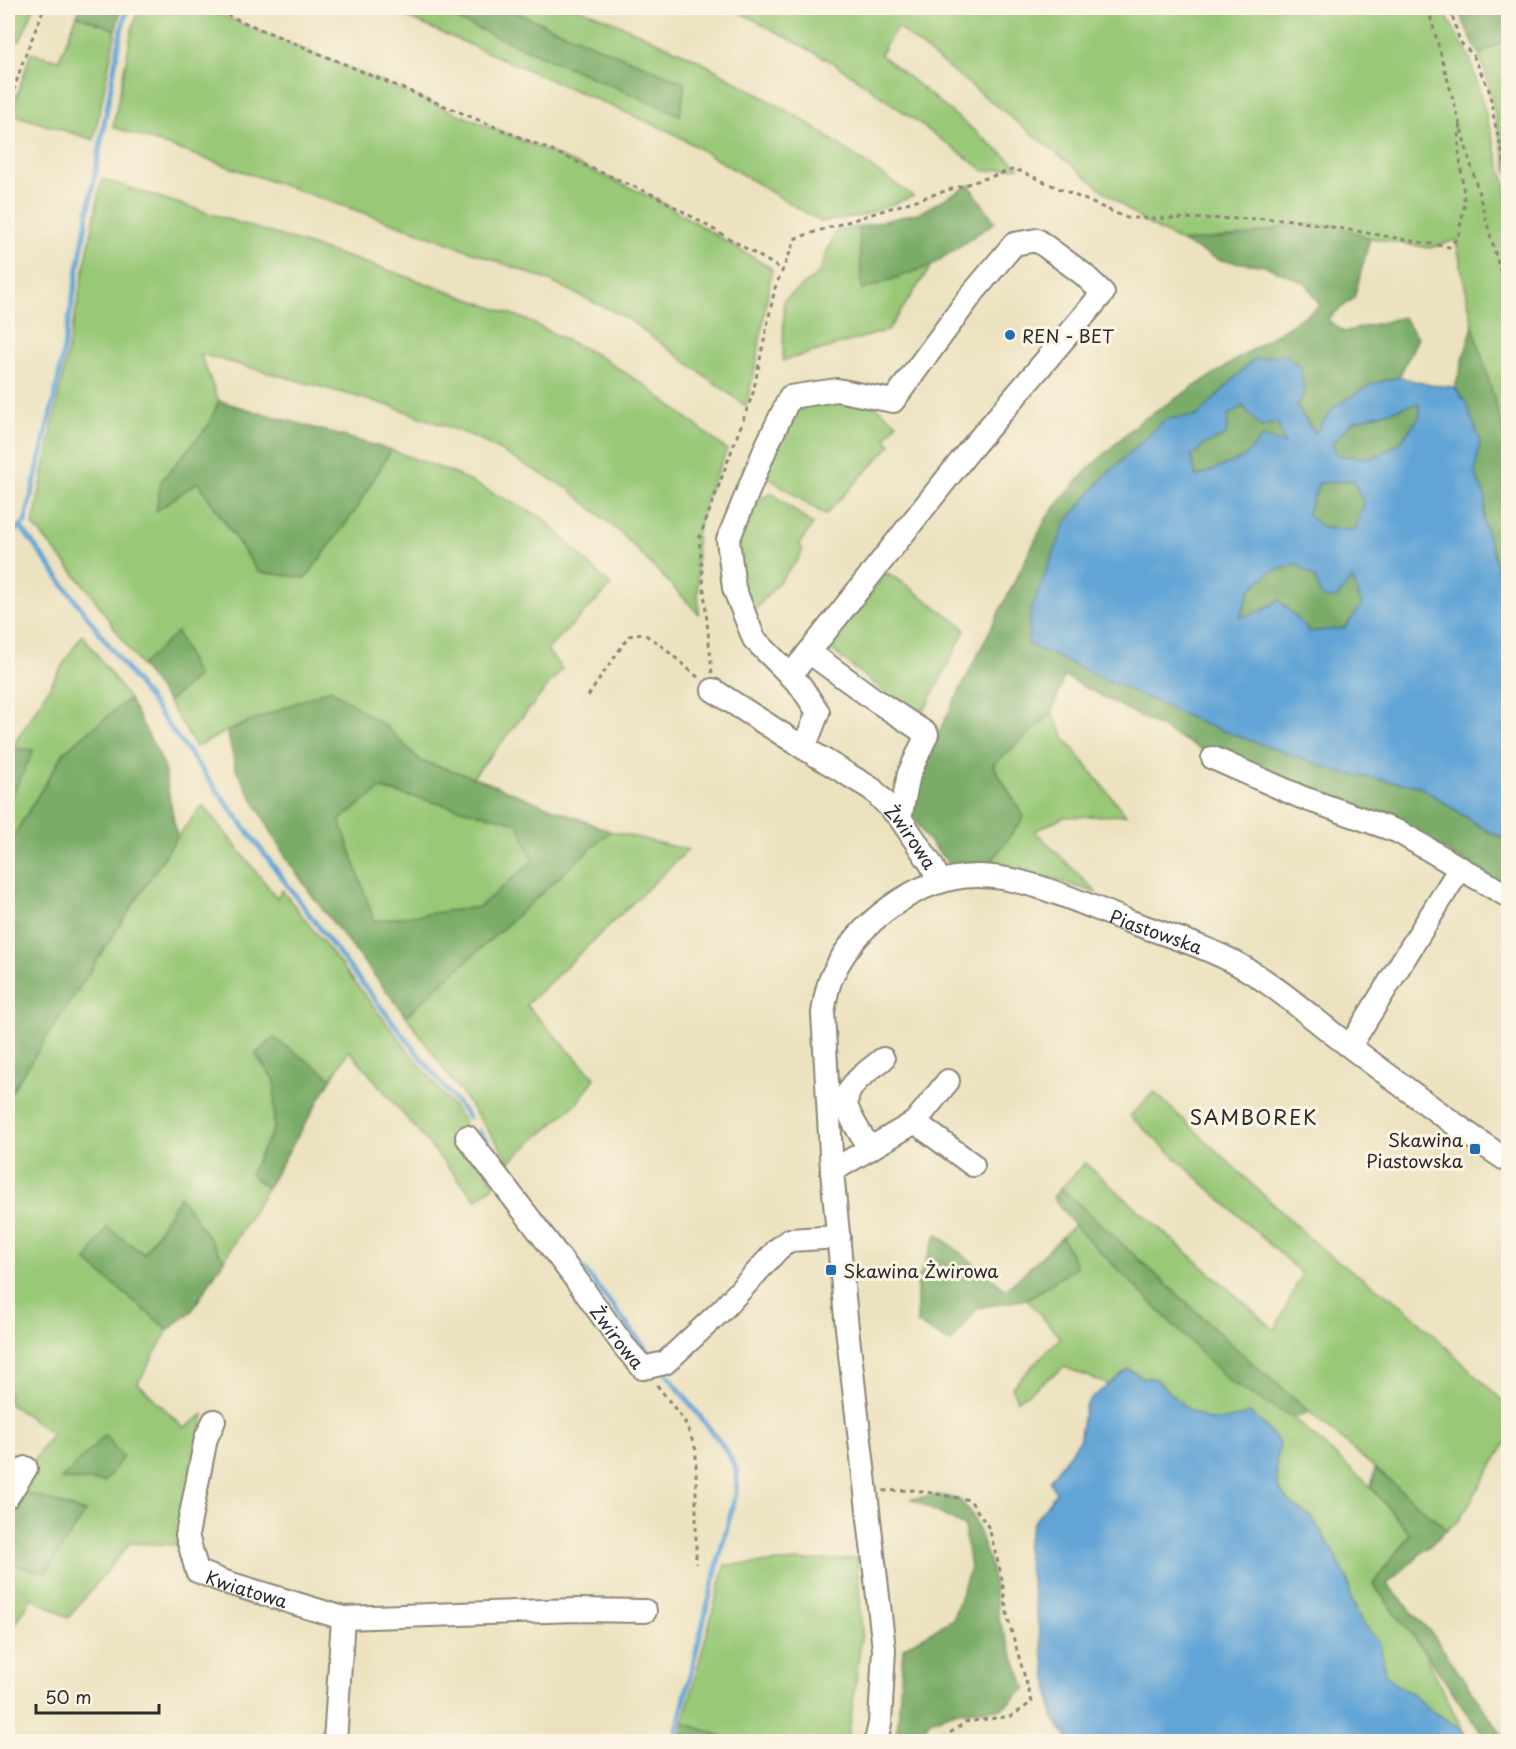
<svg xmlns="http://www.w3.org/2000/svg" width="1516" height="1749" font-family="'Playpen Sans',sans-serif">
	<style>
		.green { fill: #99c877; stroke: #627a51; stroke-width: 1.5 }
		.forest { fill: #7aac68; stroke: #526c4a; stroke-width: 1.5; fill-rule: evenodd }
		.water { fill: #62a4d6; stroke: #466880; stroke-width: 1.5; fill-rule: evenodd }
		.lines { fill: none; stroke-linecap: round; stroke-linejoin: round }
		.stream { stroke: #62a4d6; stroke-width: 5 }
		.minor-casing { stroke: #8c8676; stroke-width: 26 }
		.path { stroke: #8c8676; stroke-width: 3; stroke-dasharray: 4.5 4.5; stroke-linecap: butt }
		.minor { stroke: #fff; stroke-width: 22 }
		.poi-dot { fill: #1f6fb2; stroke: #fcf5e5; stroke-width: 2 }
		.labels { text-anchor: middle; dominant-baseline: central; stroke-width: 6; stroke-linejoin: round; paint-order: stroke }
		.poi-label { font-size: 18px; fill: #2b2b2b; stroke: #fcf5e5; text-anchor: start }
		.street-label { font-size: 18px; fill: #2b2b2b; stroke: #fcf5e5 }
		.neighbourhood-label { font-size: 20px; letter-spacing: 1.5px; fill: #2b2b2b; stroke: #fcf5e5 }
	</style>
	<rect width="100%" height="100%" fill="#fcf5e5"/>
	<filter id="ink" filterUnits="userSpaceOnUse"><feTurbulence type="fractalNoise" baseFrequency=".0167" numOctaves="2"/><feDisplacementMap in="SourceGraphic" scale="12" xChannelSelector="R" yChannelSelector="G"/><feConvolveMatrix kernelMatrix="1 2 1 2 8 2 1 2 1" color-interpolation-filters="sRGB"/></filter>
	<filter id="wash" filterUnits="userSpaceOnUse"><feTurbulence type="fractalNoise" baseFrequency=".008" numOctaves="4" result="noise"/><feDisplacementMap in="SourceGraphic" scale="24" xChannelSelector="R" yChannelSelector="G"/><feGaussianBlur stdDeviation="1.35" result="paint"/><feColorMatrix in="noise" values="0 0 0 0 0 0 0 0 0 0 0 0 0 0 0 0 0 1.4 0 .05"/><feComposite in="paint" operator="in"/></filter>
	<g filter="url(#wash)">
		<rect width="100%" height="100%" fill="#ece2c0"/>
		<path class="green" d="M8,8H34L20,41L8,40Z
			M139,8H204L535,146L656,199L772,269L756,364L746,406L625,317L545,279L416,231L113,127L132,30Z
			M385,8H430L680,115L685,83L505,8H578L612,21L696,59L800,118L913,196L865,215L821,222L673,133Z
			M732,8H1445L1448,19L1470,58L1505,183L1508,211V447L1473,326L1456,240L1430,248L1370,238L1334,225L1295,224L1251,235L1182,242L1146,223L1127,209L897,27L880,54L1019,167L985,171L863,83L832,62Z
			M77,15L116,30L94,140L11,114L31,53L59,60Z
			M1508,38V174L1486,74L1479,55Z
			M102,179L397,273L522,318L597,355L646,386L727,450L708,493L696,535L699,614L624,536L569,489L475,437L391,406L200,354L219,401L208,426L161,481L157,510L198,482L258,572L306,578L354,512L391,450L451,472L543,518L611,586L547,650L562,669L473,777L421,761L385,726L227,731L196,747L168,702L197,677L177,632L141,666L89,591L33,525Z
			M859,227L862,290L932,265L888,330L783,361L784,300L818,274L836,231Z
			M816,399L847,401L877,407L897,423L886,438L891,445L825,515L763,474L796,412Z
			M772,493L813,525L799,544L803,550L796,562L754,611L738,585L735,545L755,501Z
			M887,573L902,582L961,625L965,630L925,709L909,712L828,647Z
			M82,634L129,699L65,751L8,845V754Z
			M1052,713L1066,740L1126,815L1064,817L1035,831L1097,893L1043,876L989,865L1024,817L993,765Z
			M381,789L518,823L533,861L479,907L374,921L340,820Z
			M203,805L277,898L282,890L464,1121L462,1133L495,1185L476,1200L349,1050L332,1078L274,1038L255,1054L275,1081L274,1128L250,1174L267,1188L224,1260L180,1197L144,1254L86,1260L168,1330L138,1383L184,1428L204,1414L182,1545L130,1543L68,1618L32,1597L8,1637V1563L45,1573L85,1512L16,1489L52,1433L8,1403V1097L177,837Z
			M610,831L688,850L526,1005L595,1078L578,1102L510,1161L406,1016Z
			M1154,1092L1322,1250L1403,1306L1508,1406V1439L1460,1519L1447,1530L1250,1361L1061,1188L1085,1163L1275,1330L1302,1274L1130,1116Z
			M1074,1225L1230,1382L1293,1418L1371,1487L1410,1534L1373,1584L1422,1648L1463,1731L1444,1718L1428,1709L1413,1694L1396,1685L1385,1672L1380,1643L1362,1622L1352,1601L1347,1578L1326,1539L1312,1518L1292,1504L1278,1488L1276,1465L1280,1444L1250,1413L1227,1420H1208L1186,1408L1156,1379L1142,1377L1128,1369L1109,1385L1064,1367L1017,1401L1012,1387L1060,1338L1027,1299L1077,1267L1062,1237Z
			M857,1558L862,1632L848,1741H736L683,1723L725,1565Z"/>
		<path class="forest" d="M80,8H121L116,30L77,15Z
			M430,8H505L685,83L680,115Z
			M1457,8H1508V38L1479,55Z
			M969,185L995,222L932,265L862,290L859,227L921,212Z
			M1294,224L1334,225L1370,238L1354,298L1327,319L1344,332L1403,317L1418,338L1399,377L1372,384L1334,407L1316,433L1296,406L1253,360L1197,416L1166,419L1104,477L1066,523L1028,644L1342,773L1419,786L1484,829L1508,841V887L1401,826L1201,749L1064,676L1052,713L993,765L1024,817L989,865H950L924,835L909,808L915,779L1047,517L1087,470L1139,422L1320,306L1307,284L1266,266L1219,260L1182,242L1251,235Z
			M1473,326L1508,447V613L1503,600L1499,573L1483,521L1486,498L1475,474L1480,441L1466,403L1455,387Z
			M219,401L391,450L354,512L306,578L258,572L198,482L156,511L161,481L208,426Z
			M1419,403L1420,416L1399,444L1372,458L1337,455L1332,443L1354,421Z
			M1243,405L1277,422L1286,445L1263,437L1243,458L1196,478L1191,457L1205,444L1226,435L1228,414Z
			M1354,480L1364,503L1355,530L1323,528L1307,514L1319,483Z
			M1297,564L1315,578H1352L1362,605L1345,628L1310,632L1279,600L1262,611L1240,618L1250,590L1270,572Z
			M177,632L197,677L168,702L141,666Z
			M330,689L385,726L421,761L473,777L610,831L406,1016L316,901L286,858L236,769L227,731ZM381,789L518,823L533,861L479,907L374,921L340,820Z
			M129,699L163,763L177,837L8,1097V845L65,751Z
			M11,748L34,750L8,804V754Z
			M274,1038L332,1078L267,1188L250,1174L274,1128L275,1081L255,1054Z
			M1061,1188L1250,1361L1309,1412L1293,1418L1230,1382L1074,1225L1053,1197Z
			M180,1196L224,1260L191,1312L168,1330L86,1261L107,1227L144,1254Z
			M937,1234L1006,1290L1062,1237L1077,1267L1027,1299L977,1308L951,1343L917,1323V1282Z
			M105,1435L123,1457L105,1482L61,1479Z
			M1375,1468L1447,1530L1387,1584L1433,1635L1506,1741H1487L1422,1648L1373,1584L1410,1534L1371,1487Z
			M16,1489L85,1513L45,1573L8,1563V1501Z
			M938,1495L960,1500L973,1516L991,1567L999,1620L1026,1688L1001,1709L958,1711L930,1721L919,1741H894L898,1723L903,1648L953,1619L970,1568L964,1526L911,1499Z
			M683,1723L733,1740L736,1741H679Z"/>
		<path class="water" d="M1284,354L1300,366L1304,394L1296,406L1315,433L1334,407L1372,384L1399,377L1430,385L1455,387L1466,403L1480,441L1475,474L1486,498L1483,521L1499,573L1503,600L1508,613V841L1484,829L1419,786L1342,773L1204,724L1028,644L1031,609L1066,523L1104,477L1166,419L1197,416L1253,360ZM1419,403L1420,416L1399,444L1372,458L1337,455L1332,443L1354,421ZM1243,406L1261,427L1277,422L1285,444L1263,437L1243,458L1196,477L1191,457L1205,444L1226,435L1228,415ZM1353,480L1364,503L1355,530L1323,528L1307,514L1319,483ZM1297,564L1315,578L1322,598H1337L1352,578L1362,605L1345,628L1310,632L1279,600L1262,611L1240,617L1250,590L1270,572Z
			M1128,1369L1142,1377L1156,1379L1186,1408L1208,1420H1227L1250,1413L1264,1425L1280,1444L1276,1465L1278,1488L1292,1504L1312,1518L1326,1539L1347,1578L1352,1601L1362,1622L1380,1643L1385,1672L1396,1685L1413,1694L1428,1709L1444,1718L1463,1731L1470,1741H1069L1053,1716L1026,1548L1032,1524L1056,1493L1049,1481L1079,1441L1085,1407L1092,1398Z"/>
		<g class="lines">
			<path class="stream" d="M20,526L339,954L468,1117
				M8,537L25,522L56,391L120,36L127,8
				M479,1131L505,1166
				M512,1176L575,1257
				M583,1268L654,1359
				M667,1374L727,1451L737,1471L736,1494L720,1554L674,1742"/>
		</g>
	</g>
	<g filter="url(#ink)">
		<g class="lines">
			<g class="minor-casing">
				<g id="minor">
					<path d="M809,652L875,700L927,734L909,774L900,818"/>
					<path d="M790,676L968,452L1103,293L1083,274L1037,240L1014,244L972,294L893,401L837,390L790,397L767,445L728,540L734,588L754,639L800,685L818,712L804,748"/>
					<path id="s1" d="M713,690L804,748L872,789L900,818L931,864L940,882"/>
					<path d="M1213,758L1301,797L1399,832L1460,868L1350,1046"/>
					<path d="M1460,868L1508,896"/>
					<path d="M915,1122L948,1081"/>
					<path id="s2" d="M467,1137L575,1278L624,1346L643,1368L665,1363L723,1309L778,1249L790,1240L839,1237"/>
					<path d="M870,1149C863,1138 850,1118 847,1107C842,1086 870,1070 883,1059"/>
					<path d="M832,1171L915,1122L973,1165"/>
					<path id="s3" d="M214,1421L206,1438L187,1535L197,1571L225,1582L343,1618L576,1610L645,1611"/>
					<path d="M8,1496L26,1468"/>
					<path d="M335,1742L343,1618"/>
					<path id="s4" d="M876,1742L880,1723L884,1649L847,1328L832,1171L823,1013C825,1000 827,986 833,974C858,922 917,877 976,876C1024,875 1083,904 1128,921C1166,935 1206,946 1241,966C1275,985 1305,1012 1336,1036C1393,1079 1449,1122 1508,1161"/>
				</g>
			</g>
			<path class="path" d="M210,8L536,144L658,197L783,270
				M1428,8L1508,300
				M1450,8L1460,42L1473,55L1489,90L1494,119L1508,177
				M8,108L23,61L44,8
				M1506,470L1508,493
				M712,673L699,539L753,393L775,288L796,238L1015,169L1127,218L1285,219L1449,247L1458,237L1464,208V196L1459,151V133L1461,125
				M588,696L629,636L642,633L657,642L700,679
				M657,1385L685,1422L696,1450V1564
				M883,1491L915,1490L970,1500L989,1528L1001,1574L1008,1619L1032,1702L1012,1716L965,1722L938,1742"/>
			<use href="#minor" class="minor"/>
		</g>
	</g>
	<g class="poi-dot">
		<circle cx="1010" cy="335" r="6"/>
		<rect x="1469" y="1143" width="12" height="12" rx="3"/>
		<rect x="825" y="1264" width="12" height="12" rx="3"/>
	</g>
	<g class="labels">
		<g class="poi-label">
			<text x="1022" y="335">REN - BET</text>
			<text x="1463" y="1139" text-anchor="end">Skawina<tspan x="1463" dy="21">Piastowska</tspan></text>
			<text x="843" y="1270">Skawina Żwirowa</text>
		</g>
		<g class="street-label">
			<text stroke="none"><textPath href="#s1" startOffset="249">Żwirowa</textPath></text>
			<text stroke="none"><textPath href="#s4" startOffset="1144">Piastowska</textPath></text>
			<text stroke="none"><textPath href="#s2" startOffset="250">Żwirowa</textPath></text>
			<text stroke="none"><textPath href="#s3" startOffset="208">Kwiatowa</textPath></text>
		</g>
		<g class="neighbourhood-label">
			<text x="1254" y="1117">SAMBOREK</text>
		</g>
	</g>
	<rect width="1516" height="1749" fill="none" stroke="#fcf5e5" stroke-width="30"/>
	<path d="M36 1704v9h123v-9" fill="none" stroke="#2b2b2b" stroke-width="3"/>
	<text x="45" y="1704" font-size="18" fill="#2b2b2b" stroke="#fcf5e5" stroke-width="4.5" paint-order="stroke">50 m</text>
</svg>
